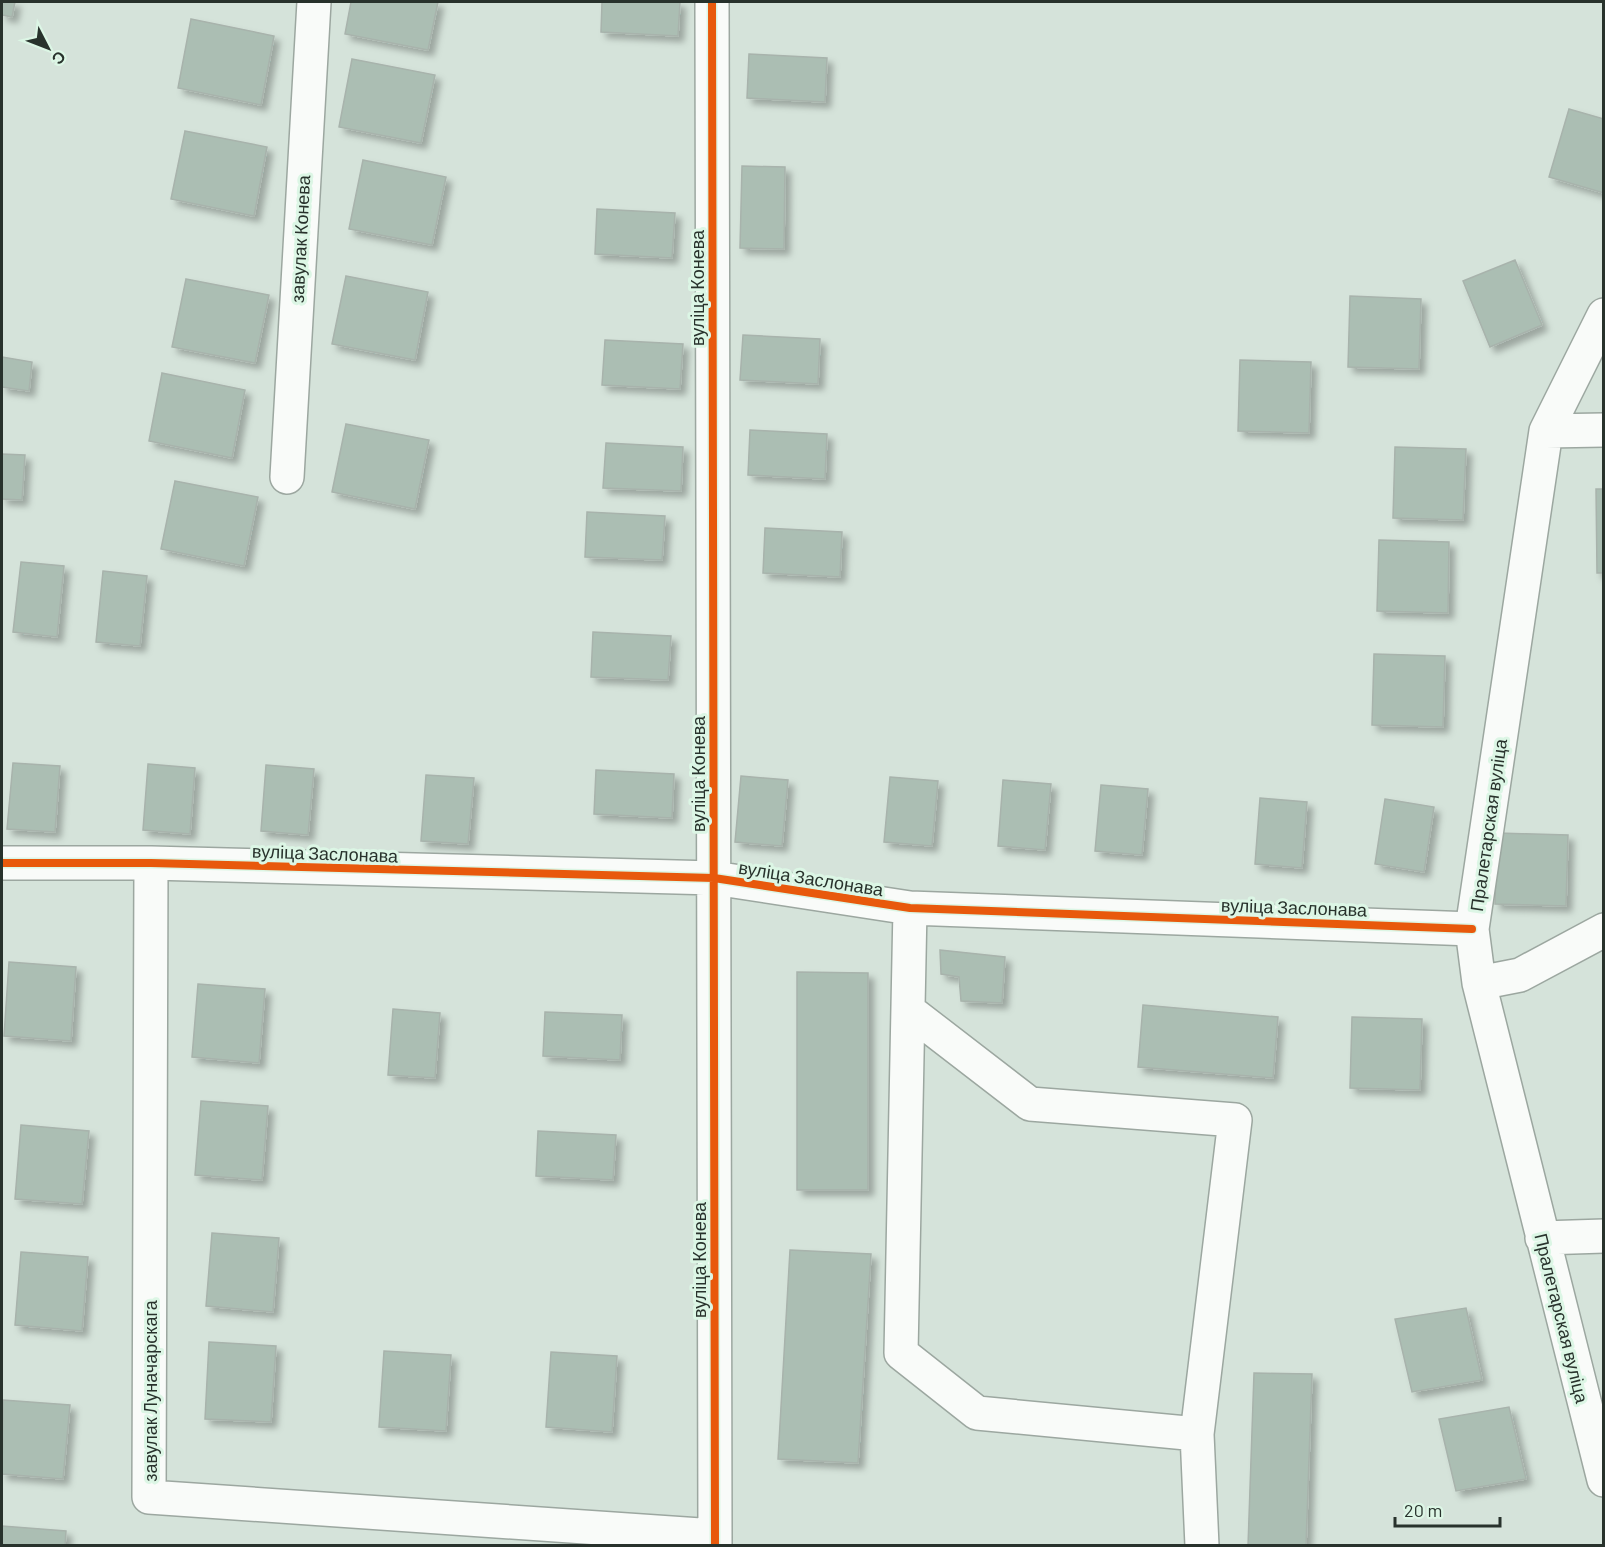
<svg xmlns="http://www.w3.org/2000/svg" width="1605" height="1547" font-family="Barlow,sans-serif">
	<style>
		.building { fill: #abbeb3; stroke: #a8b3ac; stroke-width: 1.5; filter: url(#shadow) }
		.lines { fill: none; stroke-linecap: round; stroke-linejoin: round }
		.minor-casing { stroke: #9ca7a0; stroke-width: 36 }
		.minor { stroke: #f9fbf9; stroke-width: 33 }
		.cycleway-casing { stroke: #dcf6e5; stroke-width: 11 }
		.cycleway { stroke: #e8590c; stroke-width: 8 }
		.labels { text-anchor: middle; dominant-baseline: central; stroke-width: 6; stroke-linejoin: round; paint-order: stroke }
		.street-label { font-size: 18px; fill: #28322c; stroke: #dcf6e5 }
	</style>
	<defs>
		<filter id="shadow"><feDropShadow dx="5.5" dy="5.5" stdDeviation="3" flood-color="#0004"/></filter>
	</defs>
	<rect width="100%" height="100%" fill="#d5e3da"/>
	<path class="building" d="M2,2H15L12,17L2,15Z
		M351,2H438L428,50L345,34Z
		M602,2H680L678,36L601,32Z
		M191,19L274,36L261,105L178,88Z
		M749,54L827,58L825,102L747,98Z
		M352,59L435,75L421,143L339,127Z
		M1569,109L1604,119V193L1549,177Z
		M185,131L267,147L254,216L171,199Z
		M363,160L446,177L432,245L349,229Z
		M742,166L785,167L784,249L740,248Z
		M597,209L675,213L672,258L595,254Z
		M1515,260L1542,325L1490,347L1463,281Z
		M346,276L428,292L415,360L332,344Z
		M186,279L269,295L255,363L172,347Z
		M1350,296L1421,299L1419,369L1348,367Z
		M743,335L820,339L818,384L740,380Z
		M605,340L683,344L680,389L602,385Z
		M2,357L32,362L29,391L2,387Z
		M1240,360L1311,362L1309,433L1238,431Z
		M162,373L245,390L232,458L149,441Z
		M346,424L429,440L415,509L332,492Z
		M750,430L827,434L825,479L748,475Z
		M606,443L683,447L681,491L603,488Z
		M1395,447L1466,449L1463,520L1393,518Z
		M2,454L25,455L22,500L2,499Z
		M175,481L258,497L244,566L161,549Z
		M1596,489H1604V573H1597Z
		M587,512L665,516L662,560L585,557Z
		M765,528L842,532L840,577L763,573Z
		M1379,540L1449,542L1448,613L1377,611Z
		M21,562L64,566L57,637L13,632Z
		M103,571L147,576L140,646L96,642Z
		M593,632L671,636L668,680L591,677Z
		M1374,654L1445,656L1443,727L1372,725Z
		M13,763L60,766L55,832L7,829Z
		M148,764L195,768L190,834L143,830Z
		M266,765L314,769L308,835L261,831Z
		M596,770L674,774L672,818L594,814Z
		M426,775L474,778L468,844L421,841Z
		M741,776L788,780L782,846L735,842Z
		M890,777L938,781L932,846L884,842Z
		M1003,780L1051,784L1045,850L998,846Z
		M1101,785L1148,789L1142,855L1095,851Z
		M1260,798L1307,802L1302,868L1255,864Z
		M1385,799L1434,807L1424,872L1375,864Z
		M1497,833L1568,835L1566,906L1495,904Z
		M940,950L1005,957L1002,1003L961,1001L959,977L941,974Z
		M9,962L76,967L71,1041L4,1036Z
		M797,972L868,973V1190H797Z
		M198,984L265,989L259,1063L192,1057Z
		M1143,1005L1278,1017L1273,1078L1138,1067Z
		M393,1009L440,1013L435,1078L388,1075Z
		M545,1012L622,1015L620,1060L543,1056Z
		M1352,1017L1422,1019L1420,1090L1350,1088Z
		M201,1101L268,1106L262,1180L195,1175Z
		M21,1125L89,1131L82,1204L15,1199Z
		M538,1131L616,1135L613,1180L536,1176Z
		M212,1233L279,1238L273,1312L206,1306Z
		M790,1250L871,1254L858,1463L778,1459Z
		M21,1252L88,1257L82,1331L15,1325Z
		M1466,1308L1482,1380L1412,1392L1395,1319Z
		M209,1342L276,1346L271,1422L205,1419Z
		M384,1351L451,1355L446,1431L379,1427Z
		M551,1352L617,1356L612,1432L546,1427Z
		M1254,1373L1312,1374L1306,1546H1248Z
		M3,1400L70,1405L63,1479L2,1474Z
		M1509,1407L1526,1479L1456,1491L1439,1419Z
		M2,1526L66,1531L65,1546H2Z"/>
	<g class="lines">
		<g class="minor-casing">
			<path id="minor" d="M712,2L715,1546
				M1604,315L1546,431L1472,929L1479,983L1604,1480
				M1546,431L1604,430
				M287,477L314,2
				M2,863H151L714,878L910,908L1472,929
				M151,863L149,1497L715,1536
				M910,908L901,1353L977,1413L1197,1434L1202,1546
				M1479,983L1520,975L1604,930
				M908,1010L1030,1104L1235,1120L1197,1434
				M1542,1238L1604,1236"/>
		</g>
		<use href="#minor" class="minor"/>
		<g class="cycleway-casing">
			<path id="cycleway" d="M712,2L715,1546
				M2,863H151L714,878L910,908L1472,929"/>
		</g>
		<use href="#cycleway" class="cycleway"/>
	</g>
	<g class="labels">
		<g class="street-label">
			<text transform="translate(300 239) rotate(-87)">завулак Конева</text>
			<text transform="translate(697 288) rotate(-90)">вуліца Конева</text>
			<text transform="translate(698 774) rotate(-90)">вуліца Конева</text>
			<text transform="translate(1488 825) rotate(-82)">Пралетарская вуліца</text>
			<text transform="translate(325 853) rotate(2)">вуліца Заслонава</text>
			<text transform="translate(811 878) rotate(9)">вуліца Заслонава</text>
			<text transform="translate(1294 907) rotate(2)">вуліца Заслонава</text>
			<text transform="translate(699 1260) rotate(-90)">вуліца Конева</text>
			<text transform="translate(1562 1318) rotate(76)">Пралетарская вуліца</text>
			<text transform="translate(150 1391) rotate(-90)">завулак Луначарскага</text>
		</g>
	</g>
	<rect width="1605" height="1547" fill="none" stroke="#28322c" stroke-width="6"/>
	<g transform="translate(48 48) rotate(132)" stroke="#dcf6e5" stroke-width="4.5" paint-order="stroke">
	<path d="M0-4.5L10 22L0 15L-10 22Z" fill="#28322c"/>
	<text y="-9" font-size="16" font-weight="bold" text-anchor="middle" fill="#28322c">С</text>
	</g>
	<path d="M1395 1517v9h105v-9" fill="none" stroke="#28322c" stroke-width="3"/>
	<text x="1404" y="1517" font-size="18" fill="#28322c" stroke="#dcf6e5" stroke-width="4.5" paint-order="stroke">20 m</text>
</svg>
